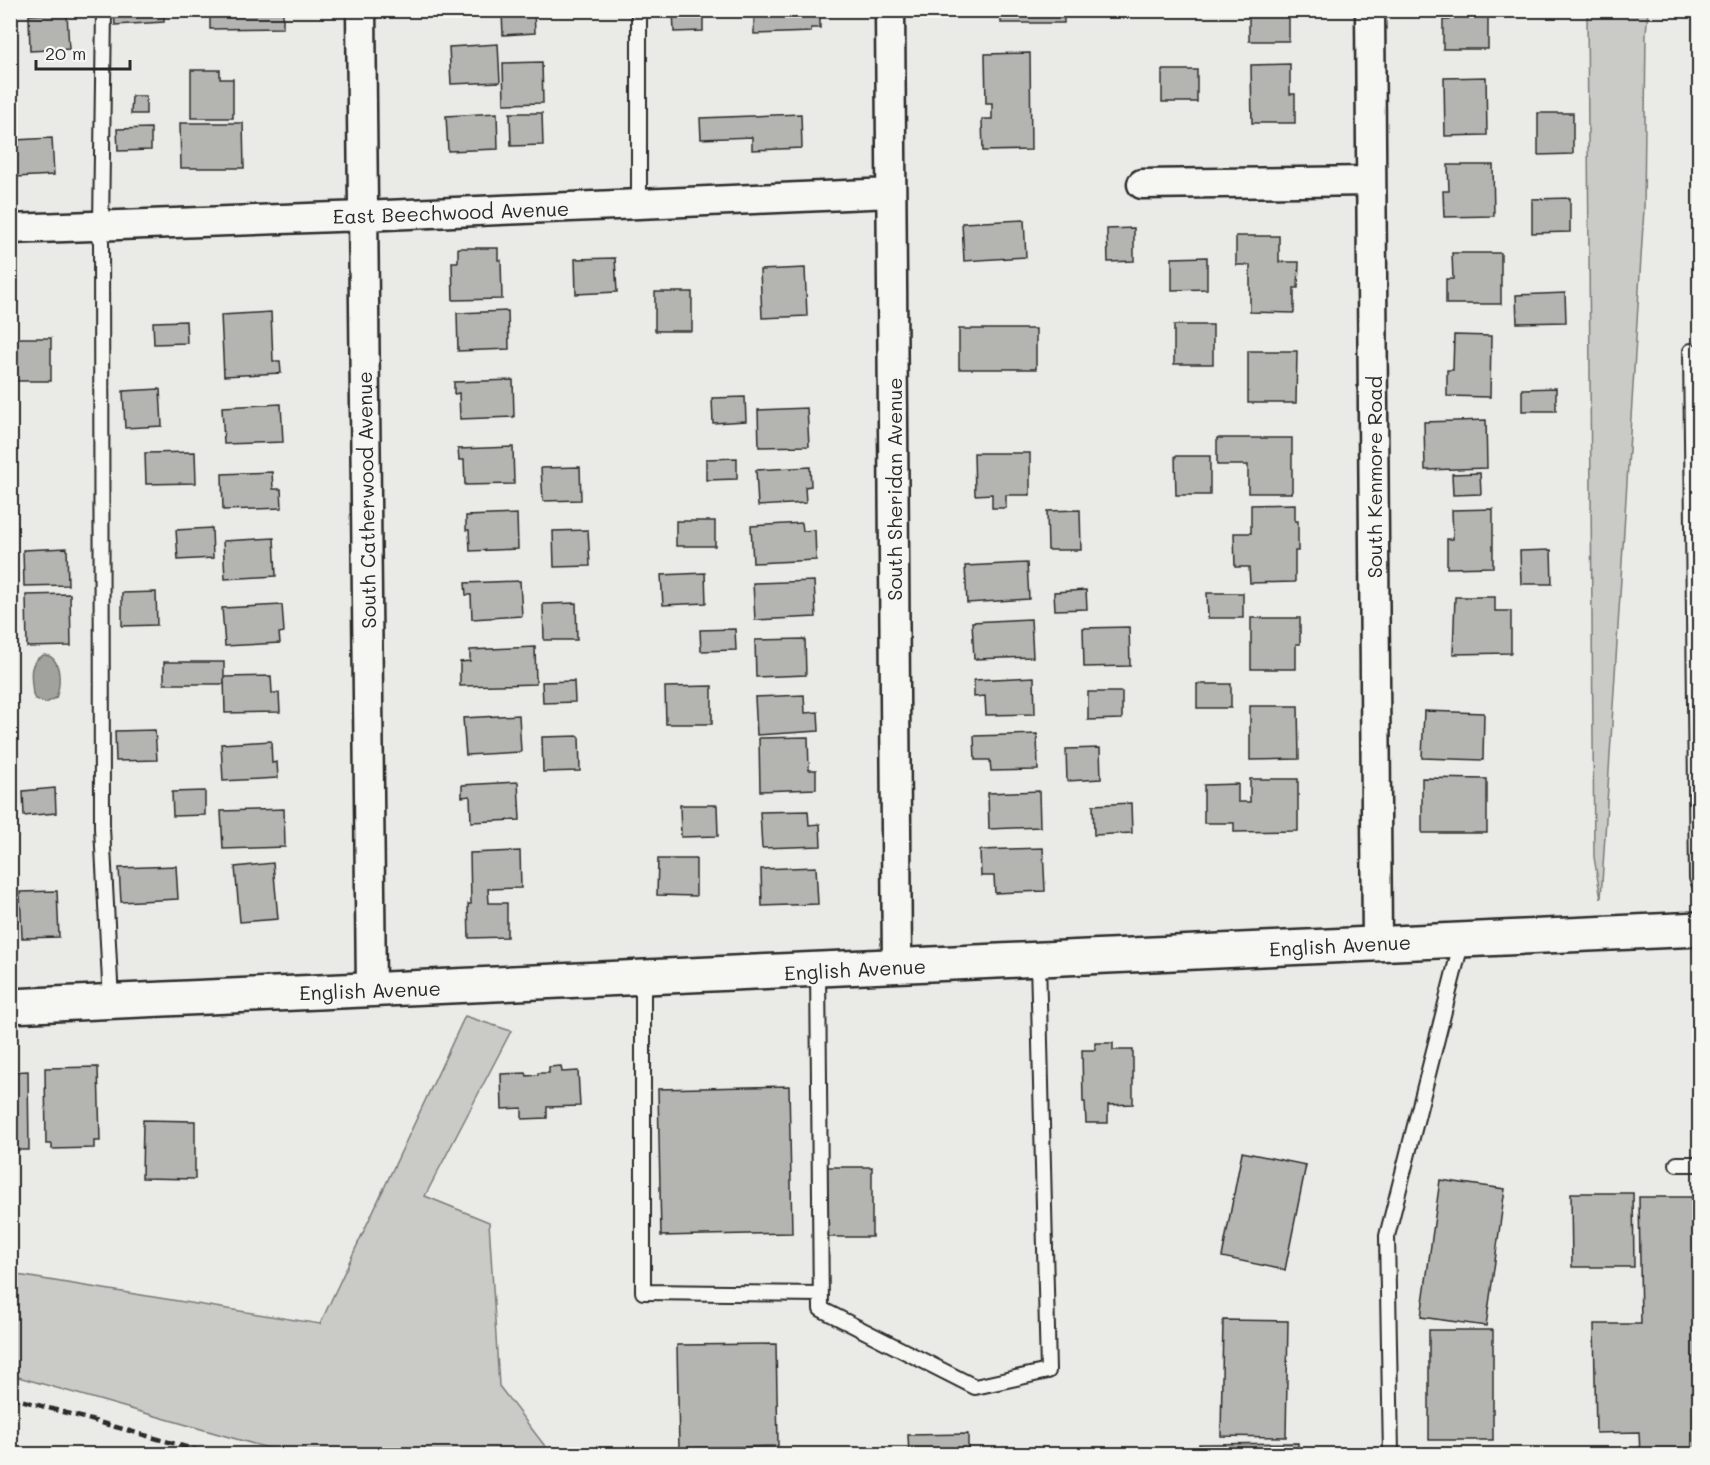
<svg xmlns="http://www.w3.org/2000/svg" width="1710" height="1465" font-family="Mali,sans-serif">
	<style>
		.green { fill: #cacac7; stroke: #7a7a79; stroke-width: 1.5 }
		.water { fill: #a1a19e; stroke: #727270; stroke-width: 1.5 }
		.building { fill: #b4b4b1; stroke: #2b2b2b; stroke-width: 1.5 }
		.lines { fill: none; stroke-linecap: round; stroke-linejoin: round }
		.lane-casing { stroke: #2b2b2b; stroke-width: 18 }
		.street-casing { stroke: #2b2b2b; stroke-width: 33 }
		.secondary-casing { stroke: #2b2b2b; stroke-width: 38 }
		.lane { stroke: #f6f6f2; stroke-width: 14 }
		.street { stroke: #f6f6f2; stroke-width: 28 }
		.secondary { stroke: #f6f6f2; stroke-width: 33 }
		.rail { stroke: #2b2b2b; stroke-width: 4.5; stroke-dasharray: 9 4.5; stroke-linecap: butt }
		.labels { text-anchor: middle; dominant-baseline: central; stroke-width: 4.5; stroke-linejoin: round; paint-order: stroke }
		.street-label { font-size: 20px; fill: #2b2b2b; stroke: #f6f6f2 }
	</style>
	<rect width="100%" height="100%" fill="#eaeae6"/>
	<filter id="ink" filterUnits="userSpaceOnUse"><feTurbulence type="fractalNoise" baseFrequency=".0167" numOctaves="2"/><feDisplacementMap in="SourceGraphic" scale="12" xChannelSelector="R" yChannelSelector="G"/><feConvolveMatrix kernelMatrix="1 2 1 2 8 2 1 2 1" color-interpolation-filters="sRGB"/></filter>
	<g filter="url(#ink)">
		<path class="green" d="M1587,11H1648L1646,33L1644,209L1601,899L1594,857Z
			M465,1016L511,1031L425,1196L489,1222L499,1386L551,1454H289L11,1375V1274L320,1324Z"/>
		<path class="water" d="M44,655C62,656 61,684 56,698L46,703L35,699L33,695C32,680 26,662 44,655Z"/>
		<path class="building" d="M114,10H164V22L115,25Z
			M210,10H283V28L210,29Z
			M449,10H497V12L449,14Z
			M673,10H703V31L674,32Z
			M754,10H820V28H811V32L754,34Z
			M1001,10H1064V23H1001Z
			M1249,10H1293L1289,12V41H1249Z
			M1449,10H1488V49H1443V20H1449Z
			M534,11L535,33L503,35L502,13Z
			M67,13L69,49L30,51L29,15Z
			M498,44L500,82L451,84L449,47Z
			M1030,53L1031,150L983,151L982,119H992V103H986L985,54Z
			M542,62L543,103L504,104L503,63Z
			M1290,64V94H1295V123H1252L1251,65Z
			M191,70H220V79H233V118H191Z
			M1162,70H1197V102H1162Z
			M1486,77L1487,135L1445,136L1444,78Z
			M132,96H146V114H131Z
			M497,113L498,149L448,151L446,116Z
			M510,113H542L543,145L511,146Z
			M1538,113H1573V154L1538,155Z
			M801,114L802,148L752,150V137L701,139L700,118Z
			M180,123H243L244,168H181Z
			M151,128V150L118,151L117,129Z
			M52,138L54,175L16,177L15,140Z
			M1448,165H1493L1494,216L1444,217L1443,191H1449Z
			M1570,198V232L1532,233V199Z
			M1024,220L1026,257L964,261L962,223Z
			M1134,228V261L1108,262L1107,229Z
			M1236,236H1279V262H1299L1298,288H1294V313L1250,312V265H1236Z
			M458,248H498V260H501L502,299L453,300L452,262H458Z
			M1452,253H1501V304H1446V279H1453Z
			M1207,257V289L1172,290V258Z
			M615,258L617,292L576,294L575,259Z
			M805,268L807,316L762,318L760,270Z
			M655,292H692V331H655Z
			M1565,293L1566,322L1517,323L1516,295Z
			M508,311L509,349L458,351L457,313Z
			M271,312L273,361H280L281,373L224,376L221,315Z
			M186,321L187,343L154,344L153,322Z
			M1174,325H1213V364H1174Z
			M959,329H1036V369H959Z
			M1454,335L1491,336L1490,397L1447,396V370H1453Z
			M15,338H51V381H15Z
			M1248,351H1297L1296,403H1248Z
			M513,380L514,417L460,419L459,393L454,394V382Z
			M1556,388V411H1522V389Z
			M160,389L162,426L125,428L123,391Z
			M745,397L746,421L713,423L712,398Z
			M281,404L283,442L224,444L222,407Z
			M807,408L809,446L759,447L758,410Z
			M1486,420L1487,468L1425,470L1424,422Z
			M1217,438H1292V493H1248V465H1217Z
			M513,447L514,484L465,485L464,460H459L458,449Z
			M195,452L196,483L146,484L145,453Z
			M974,453H1030V495H1006V508H992V494L975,495Z
			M1175,456H1210V495H1176Z
			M737,458V479L706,480V459Z
			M580,467L581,500L543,501L541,468Z
			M810,467L811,486L805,487L806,503L758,506L756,470Z
			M272,472L273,489H281L282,508L223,510L222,474Z
			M1480,473L1481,494L1453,495L1452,474Z
			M1295,504V521H1298V551H1295V582L1250,583L1249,567H1235L1234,533H1251V505Z
			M1493,509V567L1447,568V539H1453L1452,510Z
			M1080,510L1081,550H1048L1047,511Z
			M517,514L518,549L470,551L469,530H466V516Z
			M676,521H715V546H676Z
			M802,523L803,531L815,530L816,560L753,563L751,526Z
			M212,528L213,558L178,560L176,530Z
			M588,530L590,566L554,567L553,531Z
			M274,538L276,576L225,579L223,541Z
			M67,548L68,585L24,586L23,550Z
			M1551,550L1552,584H1521L1520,551Z
			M1027,563L1029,599L967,603L965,566Z
			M705,573L706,603L663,605L661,575Z
			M520,581L522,616L472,619L471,595H466L465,583Z
			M814,581L816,617L755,620L753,583Z
			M1086,590L1087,609L1055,610L1054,592Z
			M156,592L157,625L122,626V593Z
			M1207,593H1243V618H1208Z
			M70,594L71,646L27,647L26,595Z
			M1455,597H1495V611H1511V653L1453,654Z
			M576,603L577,640H544L543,604Z
			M282,605L284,632L279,633L280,643L225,646L222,608Z
			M1251,618H1300V644H1296V669H1251Z
			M1031,619L1033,657L974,659L972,622Z
			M1129,627L1130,666L1084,667L1083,628Z
			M735,629L736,650L701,651L700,630Z
			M805,639L806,675L756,677L755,640Z
			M535,647L536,684L460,686V662L470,661V650Z
			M164,662H224V684H164Z
			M271,676L272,693H279L280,712L225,713L224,677Z
			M1034,677L1035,714L986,715L985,696L974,697V680Z
			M574,681L575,702L543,703L542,682Z
			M1197,684H1231V708H1197Z
			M712,686V724H666L665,687Z
			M1088,692H1122V719L1088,720Z
			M804,695L805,713L818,712L819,731L757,735L755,697Z
			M1250,706H1298L1299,759L1250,760Z
			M1424,711L1484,713L1483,760L1422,758Z
			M519,715L521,752L466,755L463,718Z
			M155,730L157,760L116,761L115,731Z
			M1037,734L1038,770L991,771L990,760H975L974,736Z
			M579,736L580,771L543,772L542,737Z
			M808,737L809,770H816V789L760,791L759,738Z
			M271,741L272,763L277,762L278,778L223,781L221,744Z
			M1100,748L1101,779L1067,781L1066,749Z
			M1422,778L1487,779V833H1422Z
			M1250,779H1298V831L1234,832V823H1204V785L1238,784V802H1250Z
			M518,782L520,820L471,822L470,796L462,797V785Z
			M55,788L56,813L24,816L23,791Z
			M205,791V815L173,816L172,792Z
			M1039,791L1040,827L989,829L988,793Z
			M1131,803L1132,833L1094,835L1093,805Z
			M680,805H717L718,836L681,837Z
			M284,809L285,847L223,849L221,811Z
			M808,811L809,825L820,824L821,846L762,848L760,812Z
			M1043,848L1045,891L995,893L994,876H981L980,850Z
			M520,851L521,888L488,889L489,903H507V937L469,938L468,904H471L470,853Z
			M658,859H696V896L657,895Z
			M273,863L278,919L240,922L235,867Z
			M176,866L178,899L121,902L119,868Z
			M816,867L818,904L762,906L761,869Z
			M57,891L59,937L22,938L20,892Z
			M1095,1043H1113V1050H1133V1104L1108,1105V1123H1086L1085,1102H1083L1082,1050H1095Z
			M561,1066L562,1072L578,1071L580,1106L547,1107V1118L522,1119V1108L502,1109L501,1074L526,1073L527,1076L538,1075V1073H549V1067Z
			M98,1067L100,1141H94V1148L52,1149V1144H46L45,1068Z
			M28,1071L29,1150H10V1072Z
			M789,1086L792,1233L661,1236L658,1089Z
			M143,1120L195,1121V1179L142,1178Z
			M1242,1152L1306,1165L1285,1270L1222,1257Z
			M826,1167H872V1237H826Z
			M1440,1180L1505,1189L1486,1326L1421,1317Z
			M1571,1193H1633L1634,1267H1572Z
			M1639,1197H1700V1454H1640L1639,1432L1596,1433L1594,1324H1641Z
			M1223,1320L1288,1321L1286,1437L1221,1436Z
			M1429,1330H1493V1440H1429Z
			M776,1344L778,1446L679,1448L677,1345Z
			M968,1434V1454H909L908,1435Z
			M1298,1443V1454H1199V1444Z
			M1146,1451V1454H1029V1452Z"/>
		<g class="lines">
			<g class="lane-casing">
				<path id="lane" d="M639,10V204
					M104,12L101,225L102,828L111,1001
					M1691,351L1697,878L1700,885
					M818,970L821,1309L975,1387L1048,1371L1038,960
					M643,978V1292L821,1294
					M1677,1164H1700
					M1391,1454L1387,1236L1462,940"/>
			</g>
			<g class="street-casing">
				<path id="street" d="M361,10L371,990
					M890,10L897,967
					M1370,10L1377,943
					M1142,184L1371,181
					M10,229L363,216L891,193"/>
			</g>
			<g class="secondary-casing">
				<path id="secondary" d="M10,1006L1700,929"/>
			</g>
			<use href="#lane" class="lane"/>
			<use href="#street" class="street"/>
			<use href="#secondary" class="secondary"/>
			<path class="rail" d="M10,1397L211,1454"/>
		</g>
	</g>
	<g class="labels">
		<g class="street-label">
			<text transform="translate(451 212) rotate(-2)">East Beechwood Avenue</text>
			<text transform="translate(1374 477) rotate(-90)">South Kenmore Road</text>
			<text transform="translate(894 489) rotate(-90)">South Sheridan Avenue</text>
			<text transform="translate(366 500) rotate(-91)">South Catherwood Avenue</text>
			<text transform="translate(1340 945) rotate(-3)">English Avenue</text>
			<text transform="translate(855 969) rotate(-3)">English Avenue</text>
			<text transform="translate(370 990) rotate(-2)">English Avenue</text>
		</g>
	</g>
	<rect width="1710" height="1465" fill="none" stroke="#f6f6f2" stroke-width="36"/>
	<rect x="18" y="18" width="1674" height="1429" fill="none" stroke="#2b2b2b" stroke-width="2" filter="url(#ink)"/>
	<path d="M36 60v9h94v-9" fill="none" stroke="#2b2b2b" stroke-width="3"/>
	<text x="45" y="60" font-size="18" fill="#2b2b2b" stroke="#f6f6f2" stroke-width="4.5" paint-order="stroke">20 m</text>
</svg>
